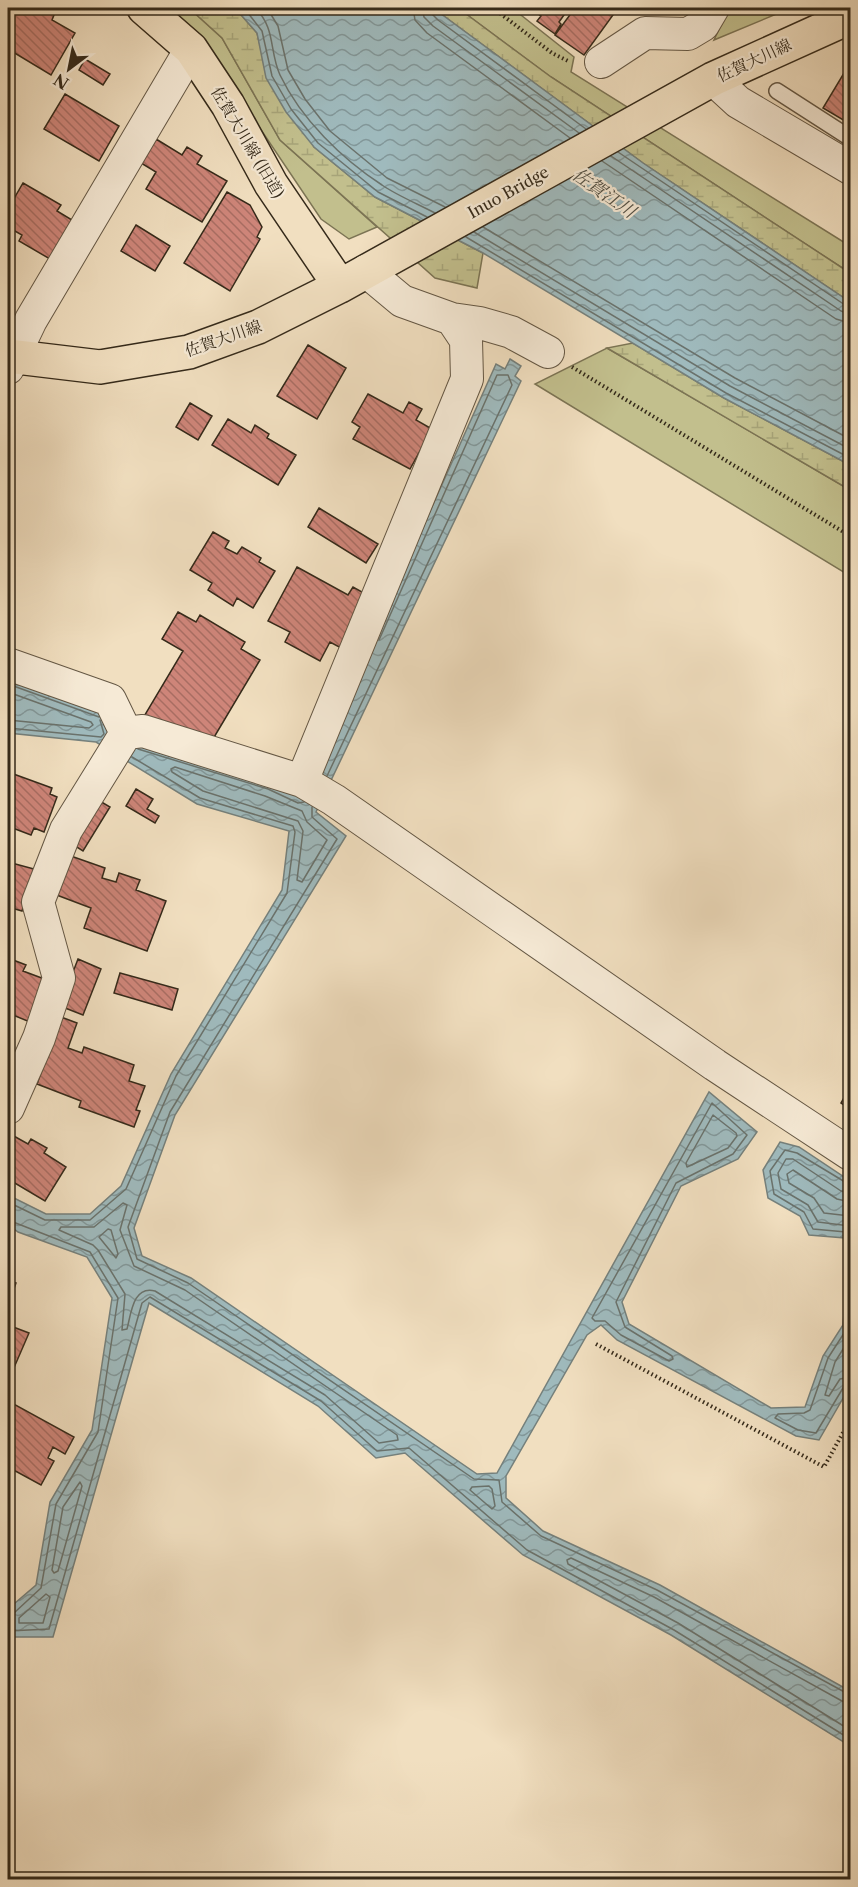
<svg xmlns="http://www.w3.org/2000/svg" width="858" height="1887" font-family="'Libre Caslon Text','Noto Serif JP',serif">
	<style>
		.green { fill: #c2bf8d; stroke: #7c7454; stroke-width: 1.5 }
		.wetland { fill: url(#wetland-marsh); stroke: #7c7454; stroke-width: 1.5 }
		.water { fill: url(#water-waves); stroke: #75807c; stroke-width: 1.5 }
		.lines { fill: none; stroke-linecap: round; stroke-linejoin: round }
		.shore { stroke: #6a726c; stroke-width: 1.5 }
		.building { fill: url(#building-back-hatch); stroke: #352a1a; stroke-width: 1.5 }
		.service-casing { stroke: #645744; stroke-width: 18 }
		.minor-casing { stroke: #645744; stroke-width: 34 }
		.primary-casing { stroke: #352a1a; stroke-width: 36 }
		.path { stroke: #352a1a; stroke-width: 4; stroke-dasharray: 1.5 3; stroke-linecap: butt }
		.service { stroke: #f6ead6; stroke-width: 15 }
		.minor { stroke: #f6ead6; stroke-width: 32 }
		.primary { stroke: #f1dfc0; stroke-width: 33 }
		.labels { text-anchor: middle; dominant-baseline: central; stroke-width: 4.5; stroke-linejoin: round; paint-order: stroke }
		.street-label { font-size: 16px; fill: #352a1a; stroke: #f6ead6 }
		.water-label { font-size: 18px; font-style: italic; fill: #504e43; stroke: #f6ead6 }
	</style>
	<defs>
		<pattern id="wetland-marsh" width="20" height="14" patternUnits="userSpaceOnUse" patternTransform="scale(1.5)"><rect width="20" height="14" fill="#c2bf8d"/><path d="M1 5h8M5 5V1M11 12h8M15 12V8" fill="none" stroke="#a7a479"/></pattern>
		<pattern id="water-waves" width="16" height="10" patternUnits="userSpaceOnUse" patternTransform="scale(1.5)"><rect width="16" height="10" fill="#9fbabd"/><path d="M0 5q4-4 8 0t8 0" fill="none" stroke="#829799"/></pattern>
		<pattern id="building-back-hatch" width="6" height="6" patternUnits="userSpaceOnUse" patternTransform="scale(1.5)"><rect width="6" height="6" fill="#ce8579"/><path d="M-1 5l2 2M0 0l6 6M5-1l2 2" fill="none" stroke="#a86d62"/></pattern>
	</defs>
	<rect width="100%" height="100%" fill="#f1dfc0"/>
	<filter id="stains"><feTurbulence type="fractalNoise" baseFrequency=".00333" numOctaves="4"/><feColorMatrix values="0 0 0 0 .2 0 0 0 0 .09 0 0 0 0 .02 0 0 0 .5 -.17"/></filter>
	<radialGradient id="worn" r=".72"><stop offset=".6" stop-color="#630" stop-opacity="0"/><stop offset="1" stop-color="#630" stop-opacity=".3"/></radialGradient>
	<path class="green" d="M165,8H189L222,38L280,140L377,227L349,239L321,219L194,30Z
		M458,8H512L574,57L571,72L850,246V273L551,77Z
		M729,8H791L714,40Z
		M607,348L850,490V576L535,384Z"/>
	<path class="wetland" d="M189,8H235L257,33L262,53L314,147L375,197L483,253L477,288L435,278L280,140L222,38Z
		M433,8H458L551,77L850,273V302L643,163Z
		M633,343L724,398L850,465V490L607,348Z"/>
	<path class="water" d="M235,8H433L643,163L850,302V465L724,398L483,253L375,197L314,147L286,112L266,78L257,33Z
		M510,359L521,366L515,376L521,381L316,812L346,836L175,1115L134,1228L142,1256L191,1278L477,1474L497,1473L709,1092L757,1132L738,1159L681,1186L622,1302L629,1324L771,1408L805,1407L823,1356L843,1325L846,1292L850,1285V1386L819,1440L796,1436L617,1340L601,1325L587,1335L506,1476V1498L543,1531L660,1585L850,1691V1746L671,1635L523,1555L405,1453L376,1458L318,1406L149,1303L53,1637H8V1609L36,1585L50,1502L92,1430L112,1298L87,1257L18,1232L8,1224V1195L46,1214H90L121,1186L171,1074L282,890L289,831L197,804L96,742L8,733V678L105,713L270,784L318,761L496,364L505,369Z
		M780,1142L799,1147L850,1181V1246L845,1238L809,1235L800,1216L768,1198L763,1170Z"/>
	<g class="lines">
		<path class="shore" d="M244,8L262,31L272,76L291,109L318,143L378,192L427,217
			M255,8C276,28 269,51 280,75C301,119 342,159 382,185C398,196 418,204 435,213
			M267,8L278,26L288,70L305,99L330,131L387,178L445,207
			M413,8L415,20L427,33L570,138
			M422,8L424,17L433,26L579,133
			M430,8L431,13L438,20L586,129
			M618,152L845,305L850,306
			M611,156L841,311L850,314
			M602,161L836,319L850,323
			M483,227L735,378L850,439
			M474,232L730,386L850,449
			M466,237L726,393L850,458
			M8,684L99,717
			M8,692L91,722L93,725L89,728L8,720
			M8,728L101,737L104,734L100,720
			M138,749L268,789L298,803L304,802
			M175,767L265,796L302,811L307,822L327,840L302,882L297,880L303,831L298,821L203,791L172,772L171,769Z
			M327,776L512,385L508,375H497L379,640
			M312,807V817L337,839L170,1112L128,1227L137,1259L188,1283L474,1479L499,1480L502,1502L541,1536L657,1590L850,1695
			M712,1103L747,1135L733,1154L676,1183L616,1302L625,1327L672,1356L673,1359L669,1361L621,1335L605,1321H595L592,1318Z
			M713,1115L736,1133L737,1136L728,1148L687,1167L686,1163Z
			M850,1185L797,1153L785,1150L770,1171L774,1194L804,1212L813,1229L846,1232L850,1235
			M850,1193L841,1191L793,1159H786L778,1173L781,1189L808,1205L818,1222L850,1226
			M8,1202L45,1220H90L126,1189L176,1076L287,893L295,832L293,826L200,798L132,757
			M850,1202L837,1199L793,1170L787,1174L789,1183L814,1198L824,1213L850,1216
			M123,1203L127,1205L120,1230L134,1266L185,1290L397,1435L398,1440L379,1443L325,1395L155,1291C133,1285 131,1314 127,1329L122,1330L125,1294L98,1250L93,1245L59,1230L61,1227H94Z
			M8,1220L90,1252L118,1298L98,1432L56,1504L41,1588L14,1613L8,1614
			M108,1229L111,1230L118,1254L116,1258L99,1237Z
			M850,1310L848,1327L828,1358L810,1410L804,1413L778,1414L775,1418L798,1430L816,1433L843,1388L850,1384
			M850,1338L835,1362L825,1395L829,1396L840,1379L850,1377
			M80,1482L82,1486L58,1571L54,1573L52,1570L63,1507Z
			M489,1486L492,1489L495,1506L492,1509L470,1490L472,1487Z
			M46,1594L50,1597L43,1623H19V1618Z
			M8,1631L49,1629L142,1303L150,1297L321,1401L377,1451L409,1448L527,1550L674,1630L850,1739
			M850,1703L842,1701L654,1597L571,1558L567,1560L568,1564L678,1623L850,1730"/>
	</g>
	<path class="building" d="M10,8H22L29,11L31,8H41L54,15L52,20L75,33L51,75L8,49V12Z
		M529,8H569L559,22L561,24L555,34L537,21L541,16Z
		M575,8H602L613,15L584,55L555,35Z
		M85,59L110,74L103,85L79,70Z
		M850,63V124L823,108Z
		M65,94L119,126L99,161L44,129Z
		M156,139L182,155L187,147L202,156L197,164L227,181L202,222L146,189L156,172L141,163Z
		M23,183L61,205L57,211L72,220L50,259L19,241L22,235L8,227V209Z
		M227,192L250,205L262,227L257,237L260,239L230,291L184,263Z
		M136,225L170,246L155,271L121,251Z
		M308,345L346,368L317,419L277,396Z
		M368,394L403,413L409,402L422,409L416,420L432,429L410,469L353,439L360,427L352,422Z
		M190,403L212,416L198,440L176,427Z
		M228,419L251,433L255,425L269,434L267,438L296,455L278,485L212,445Z
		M319,508L378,544L366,563L308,527Z
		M213,532L229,541L225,548L237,554L242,547L261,558L259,562L275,571L253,608L237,598L233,606L208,590L212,583L190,570Z
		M297,567L348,595L353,587L371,597L343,649L330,642L320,661L285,642L290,632L268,621Z
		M178,612L196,622L200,615L245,642L241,649L260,660L210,744L143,718L183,651L162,639Z
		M8,772L52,788L50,794L57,797L44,832L34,828L31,835L10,827L12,819L8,818Z
		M136,789L153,799L147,809L159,816L155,823L126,806Z
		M98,800L110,807L83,851L72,844Z
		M68,855L105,868L102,878L116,882L119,873L140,880L136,890L166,901L147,951L84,928L91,908L54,894Z
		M8,862L34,869L22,911L8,907Z
		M8,958L26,965L23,971L47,980L30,1022L8,1013Z
		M78,959L101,969L83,1015L60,1006Z
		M120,973L178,989L172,1010L114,993Z
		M61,1017L77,1023L68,1048L82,1053L84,1047L134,1065L129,1081L145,1086L136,1110L140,1111L134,1127L79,1107L81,1101L37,1084Z
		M850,1087V1109L841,1103Z
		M12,1135L28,1144L31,1139L47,1148L44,1153L66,1167L45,1201L8,1179V1143Z
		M8,1280L16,1283L8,1306Z
		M8,1325L29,1333L13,1370L8,1367Z
		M8,1388L13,1391L8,1401L74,1437L65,1454L53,1447L48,1458L54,1461L41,1485L8,1467Z"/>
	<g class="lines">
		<g class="service-casing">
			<path id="service" d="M777,91L850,138"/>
		</g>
		<g class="minor-casing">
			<path id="minor" d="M601,62L645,33L688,34L703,25L713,8
				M713,79L738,102L850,168
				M366,271L402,301L452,319L480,323L511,332L548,352
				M8,368L31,320L191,49
				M8,664L110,700L126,733
				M126,733L143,731L302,781L334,800L715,1065L850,1154
				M302,781L467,379L466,340L452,319
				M8,1108L39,1038L59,978L38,902L66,830L126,733"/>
		</g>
		<g class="primary-casing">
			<path id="primary" d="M144,8L191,49L228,105L271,184L340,286
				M8,356L100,367L189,352L258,327L340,286L713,79L850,17"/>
		</g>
		<path class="path" d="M493,8L552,53L570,62
			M572,367L850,536
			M596,1344L824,1467L850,1420"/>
		<use href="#service" class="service"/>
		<use href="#minor" class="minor"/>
		<use href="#primary" class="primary"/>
	</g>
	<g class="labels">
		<g class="street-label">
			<text transform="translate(754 60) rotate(-25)">佐賀大川線</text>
			<text transform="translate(248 142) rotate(59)">佐賀大川線 (旧道)</text>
			<text transform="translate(508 192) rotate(-29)">Inuo Bridge</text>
			<text transform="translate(223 338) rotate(-19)">佐賀大川線</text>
		</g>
		<g class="water-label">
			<text transform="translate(604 193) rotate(35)">佐賀江川</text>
		</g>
	</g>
	<rect width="858" height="1887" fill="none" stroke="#f1dfc0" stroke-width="30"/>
	<rect x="9" y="9" width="840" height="1869" fill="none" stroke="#352a1a" stroke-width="3"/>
	<rect x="15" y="15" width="828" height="1857" fill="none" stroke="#352a1a" stroke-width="1.5"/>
	<g transform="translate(69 69) rotate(212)" stroke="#f6ead6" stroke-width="4.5" paint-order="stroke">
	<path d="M0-4.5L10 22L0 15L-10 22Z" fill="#352a1a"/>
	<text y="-9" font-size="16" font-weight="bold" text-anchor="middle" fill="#352a1a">N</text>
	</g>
	<rect width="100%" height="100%" filter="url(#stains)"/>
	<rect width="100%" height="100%" fill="url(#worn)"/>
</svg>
